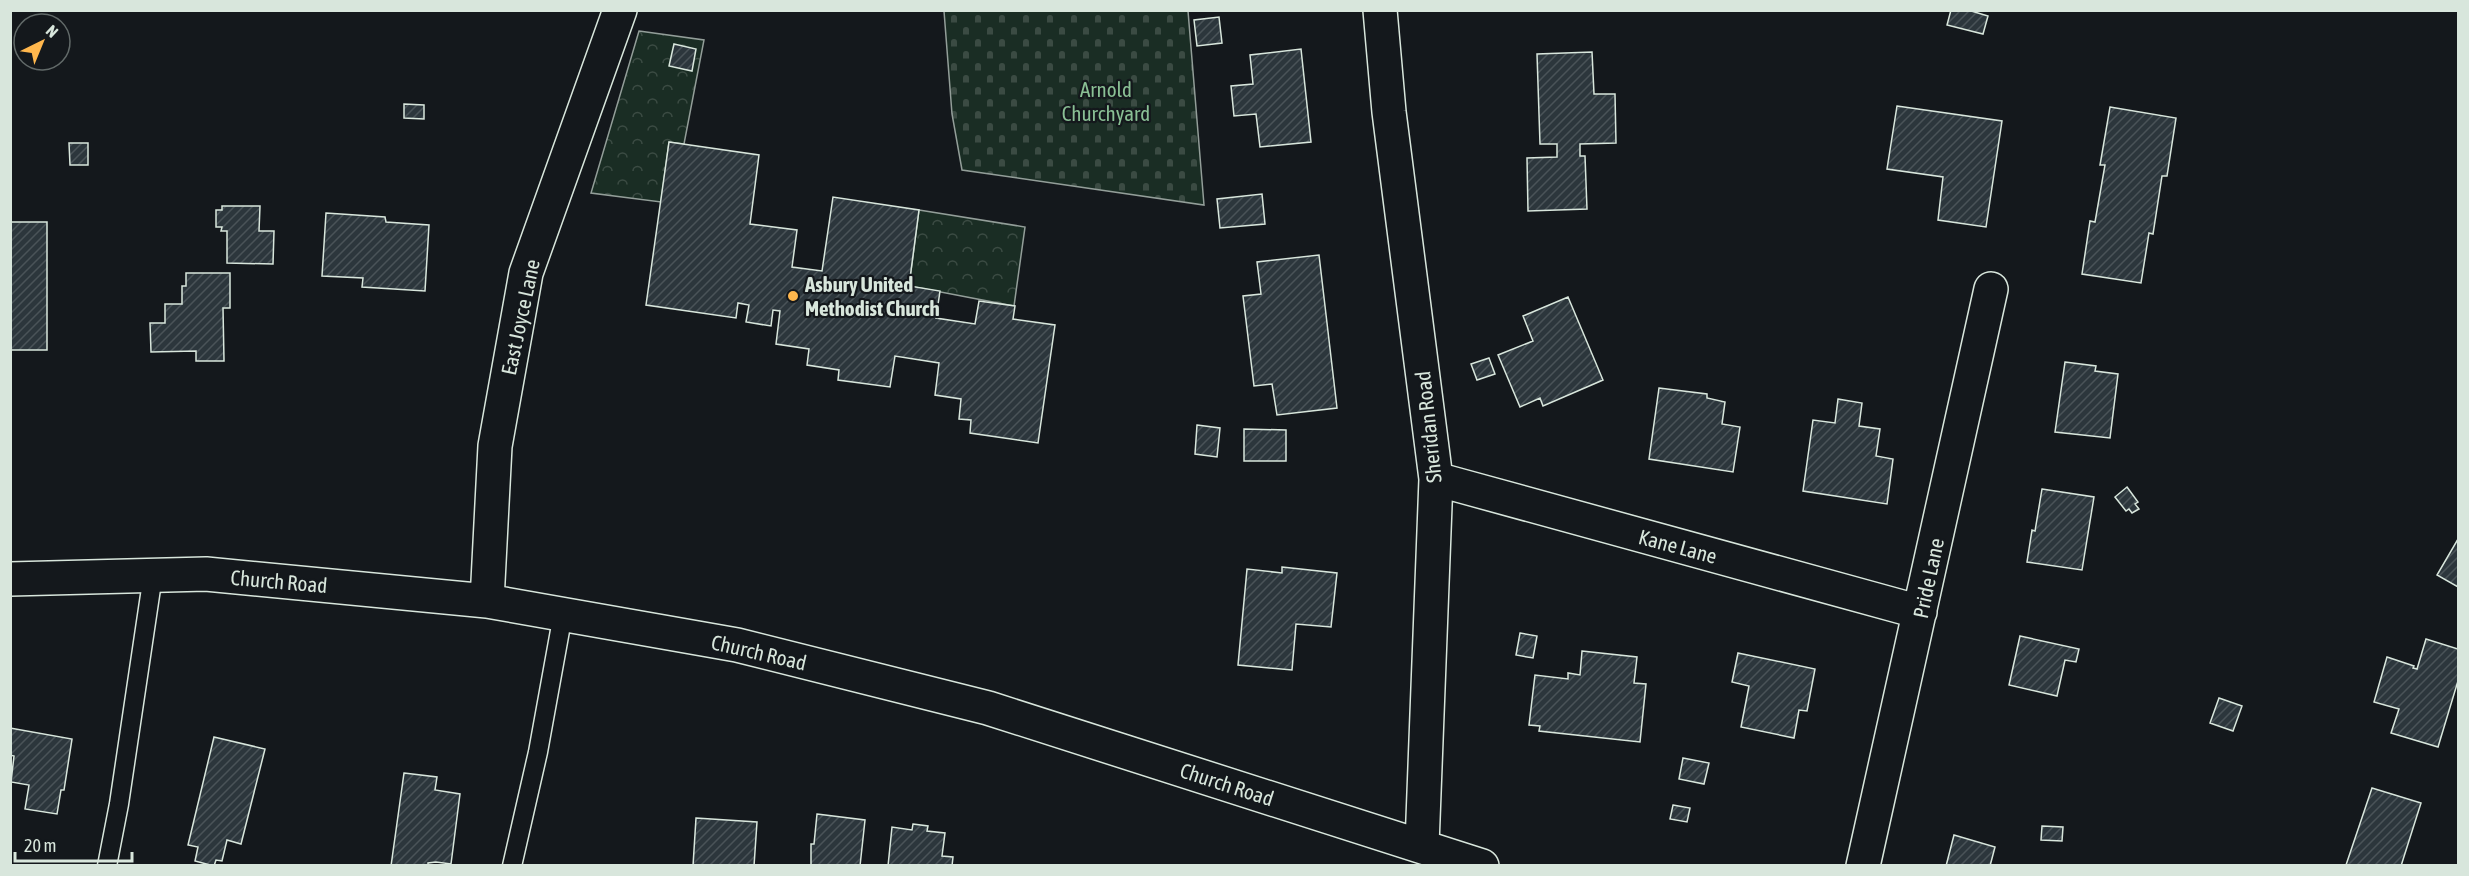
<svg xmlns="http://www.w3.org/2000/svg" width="2469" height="876" font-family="'Asap Condensed',sans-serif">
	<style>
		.cemetery { fill: url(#cemetery-stones); stroke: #939e99; stroke-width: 1.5 }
		.park { fill: url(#park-crowns); stroke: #939e99; stroke-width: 1.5 }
		.building { fill: url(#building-hatch); stroke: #d8e6dc; stroke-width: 1.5 }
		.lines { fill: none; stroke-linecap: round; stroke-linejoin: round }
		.service-casing { stroke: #d8e6dc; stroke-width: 21 }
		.minor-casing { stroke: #d8e6dc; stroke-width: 36 }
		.service { stroke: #14181c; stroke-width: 18 }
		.minor { stroke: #14181c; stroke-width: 33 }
		.poi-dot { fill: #ffb74d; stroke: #14181c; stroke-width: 2 }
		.labels { text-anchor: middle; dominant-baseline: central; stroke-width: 4.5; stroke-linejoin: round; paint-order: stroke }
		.park-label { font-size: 21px; fill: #8ac095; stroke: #14181c }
		.poi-label { font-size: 21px; font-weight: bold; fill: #d8e6dc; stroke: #14181c; text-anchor: start }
		.street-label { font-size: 21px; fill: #d8e6dc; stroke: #14181c }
	</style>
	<defs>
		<pattern id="cemetery-stones" width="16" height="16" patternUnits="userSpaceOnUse" patternTransform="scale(1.5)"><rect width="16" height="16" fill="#1a2d24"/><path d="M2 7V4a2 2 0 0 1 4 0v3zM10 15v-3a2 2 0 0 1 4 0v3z" fill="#3b4b43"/></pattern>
		<pattern id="park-crowns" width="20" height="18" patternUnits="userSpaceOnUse" patternTransform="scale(1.5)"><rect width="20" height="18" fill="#1a2d24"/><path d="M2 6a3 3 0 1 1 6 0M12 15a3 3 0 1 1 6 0" fill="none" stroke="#3b4b43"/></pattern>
		<pattern id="building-hatch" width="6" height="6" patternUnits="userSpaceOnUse" patternTransform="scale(1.5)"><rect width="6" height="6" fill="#2c363c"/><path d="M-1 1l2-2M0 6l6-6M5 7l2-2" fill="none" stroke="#4a5358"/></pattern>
	</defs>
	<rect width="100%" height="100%" fill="#14181c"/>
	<path class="cemetery" d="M944,11H1188L1204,205L962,170L952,114Z"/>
	<path class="park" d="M639,31L704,40L684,144L669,142L661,202L591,193Z
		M919,210L1025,227L1014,306L909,286Z"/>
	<path class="building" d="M1951,10H1968L1988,16L1983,34L1947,25Z
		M1219,17L1222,43L1197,46L1194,20Z
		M674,44L696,49L692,71L669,66Z
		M1301,49L1311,142L1260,147L1256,114L1234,116L1231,86L1253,84L1250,55Z
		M1592,52L1594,94H1615L1616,143L1580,144V156H1585L1587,209L1528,211L1527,158L1557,157V144H1540L1537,54Z
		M404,104L424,105V119L404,118Z
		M1897,106L2002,121L1986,227L1938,220L1943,177L1887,169Z
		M2110,107L2176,118L2167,176H2162L2153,234L2149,233L2141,283L2082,274L2090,221L2095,222L2105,165H2100Z
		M669,142L759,155L750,224L797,230L792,267L822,271L833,197L919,210L909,286L940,291L936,318L975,324L979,301L1015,306L1013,319L1055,325L1038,443L970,433L971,420L959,419L961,399L935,395L939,363L895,356L890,387L838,380L839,370L807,365L809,349L776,344L780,311L773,310L771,326L746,322L749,305L738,303L736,318L646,305Z
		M69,143H88V165H70Z
		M1262,194L1265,224L1220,228L1217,199Z
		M222,206H260L259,231H274L273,264L227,263V231H221L222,227H216V210H222Z
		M326,213L385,217L386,222L429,225L425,291L362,287L363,278L322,276Z
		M10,222H47V350H10Z
		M1319,255L1337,408L1277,415L1272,384L1254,386L1243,296L1261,294L1257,262Z
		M186,273H230V308H223L224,361H196V351L151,352L150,323H165V304H182V286H186Z
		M1568,297L1603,380L1543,406L1540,398L1520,407L1498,355L1533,341L1523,316Z
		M1489,358L1495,374L1477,380L1471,364Z
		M2065,362L2096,366L2095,371L2118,374L2110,438L2055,432Z
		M1659,388L1707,394V398L1725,402L1722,424L1740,427L1733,472L1649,459Z
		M1838,399L1862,403L1859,426L1880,429L1876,456L1893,459L1887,504L1803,491L1813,420L1835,423Z
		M1197,425L1220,428L1217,457L1195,454Z
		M1244,429L1286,430V461H1244Z
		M2127,487L2138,502L2135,504L2139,509L2132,513L2129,509L2126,511L2115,497Z
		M2042,489L2094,497L2082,570L2027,562L2032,530L2035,531Z
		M2458,539V587L2437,575Z
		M1282,567L1337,573L1331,627L1296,624L1292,670L1238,665L1247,569L1282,573Z
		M1520,633L1537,636L1533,658L1516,655Z
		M2020,636L2079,649L2076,662L2065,660L2057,696L2009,685Z
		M2426,639L2458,649V681L2438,747L2391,733L2399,709L2374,702L2387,657L2414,666L2413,668L2417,669Z
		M1582,651L1637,657L1634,683L1646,684L1640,742L1539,731L1540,726L1529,725L1535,675L1568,679V673L1580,675Z
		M1738,653L1815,669L1807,711L1799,710L1794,738L1741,727L1749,686L1732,682Z
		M2219,698L2242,706L2233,731L2210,723Z
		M10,728L72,739L64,790H61L57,814L25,809L29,785L11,782L14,756L10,755Z
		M214,737L265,749L241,844L227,840L222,861L216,860L214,866L195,861L198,847L188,845Z
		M1683,758L1709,763L1704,784L1679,779Z
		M404,773L437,777L435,790L460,794L451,864L436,862L428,863V866H391Z
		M2372,788L2421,803L2401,866L2346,865Z
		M1673,805L1690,808L1687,822L1670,819Z
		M817,814L865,820L860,866H811V844H814Z
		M696,818L757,822L754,866H693Z
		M913,824L928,826L927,831L945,833L942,856L953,857L952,866H888L892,827L912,830Z
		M2042,826L2063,827L2062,841L2041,840Z
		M1954,835L1995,847L1990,866H1946Z"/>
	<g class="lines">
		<g class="service-casing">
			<path id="service" d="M107,866L119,804L153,575
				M512,866L538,752L563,614"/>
		</g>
		<g class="minor-casing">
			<path id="minor" d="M1380,10L1389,112L1436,479L1422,845
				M1436,479L1920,612
				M10,579L206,574L487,601L737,645L988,708L1482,866
				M487,601L495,446L526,273L620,10
				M1863,866L1991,289"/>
		</g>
		<use href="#service" class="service"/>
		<use href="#minor" class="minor"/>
	</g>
	<circle class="poi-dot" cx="793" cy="296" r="6"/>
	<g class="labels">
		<g class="park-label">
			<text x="1106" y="89">Arnold<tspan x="1106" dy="24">Churchyard</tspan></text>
		</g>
		<g class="poi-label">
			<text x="805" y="284">Asbury United<tspan x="805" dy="24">Methodist Church</tspan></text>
		</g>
		<g class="street-label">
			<text transform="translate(520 317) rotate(-78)">East Joyce Lane</text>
			<text transform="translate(1428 427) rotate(-96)">Sheridan Road</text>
			<text transform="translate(1678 546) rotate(15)">Kane Lane</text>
			<text transform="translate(1928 578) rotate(-78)">Pride Lane</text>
			<text transform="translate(279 581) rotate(5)">Church Road</text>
			<text transform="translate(759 652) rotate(13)">Church Road</text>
			<text transform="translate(1227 784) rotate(18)">Church Road</text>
		</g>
	</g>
	<rect width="2469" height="876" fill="none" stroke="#d8e6dc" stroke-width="24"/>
	<g transform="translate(42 42) rotate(43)"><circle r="28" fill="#14181c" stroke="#626a69" stroke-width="1.5"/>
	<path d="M0-4.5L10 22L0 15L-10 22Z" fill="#ffb74d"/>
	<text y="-9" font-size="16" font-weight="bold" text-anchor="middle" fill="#d8e6dc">N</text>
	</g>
	<path d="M15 852v9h117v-9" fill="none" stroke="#d8e6dc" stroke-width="3"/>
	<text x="24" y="852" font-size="18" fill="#d8e6dc" stroke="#14181c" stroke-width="4.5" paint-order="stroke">20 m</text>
</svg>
